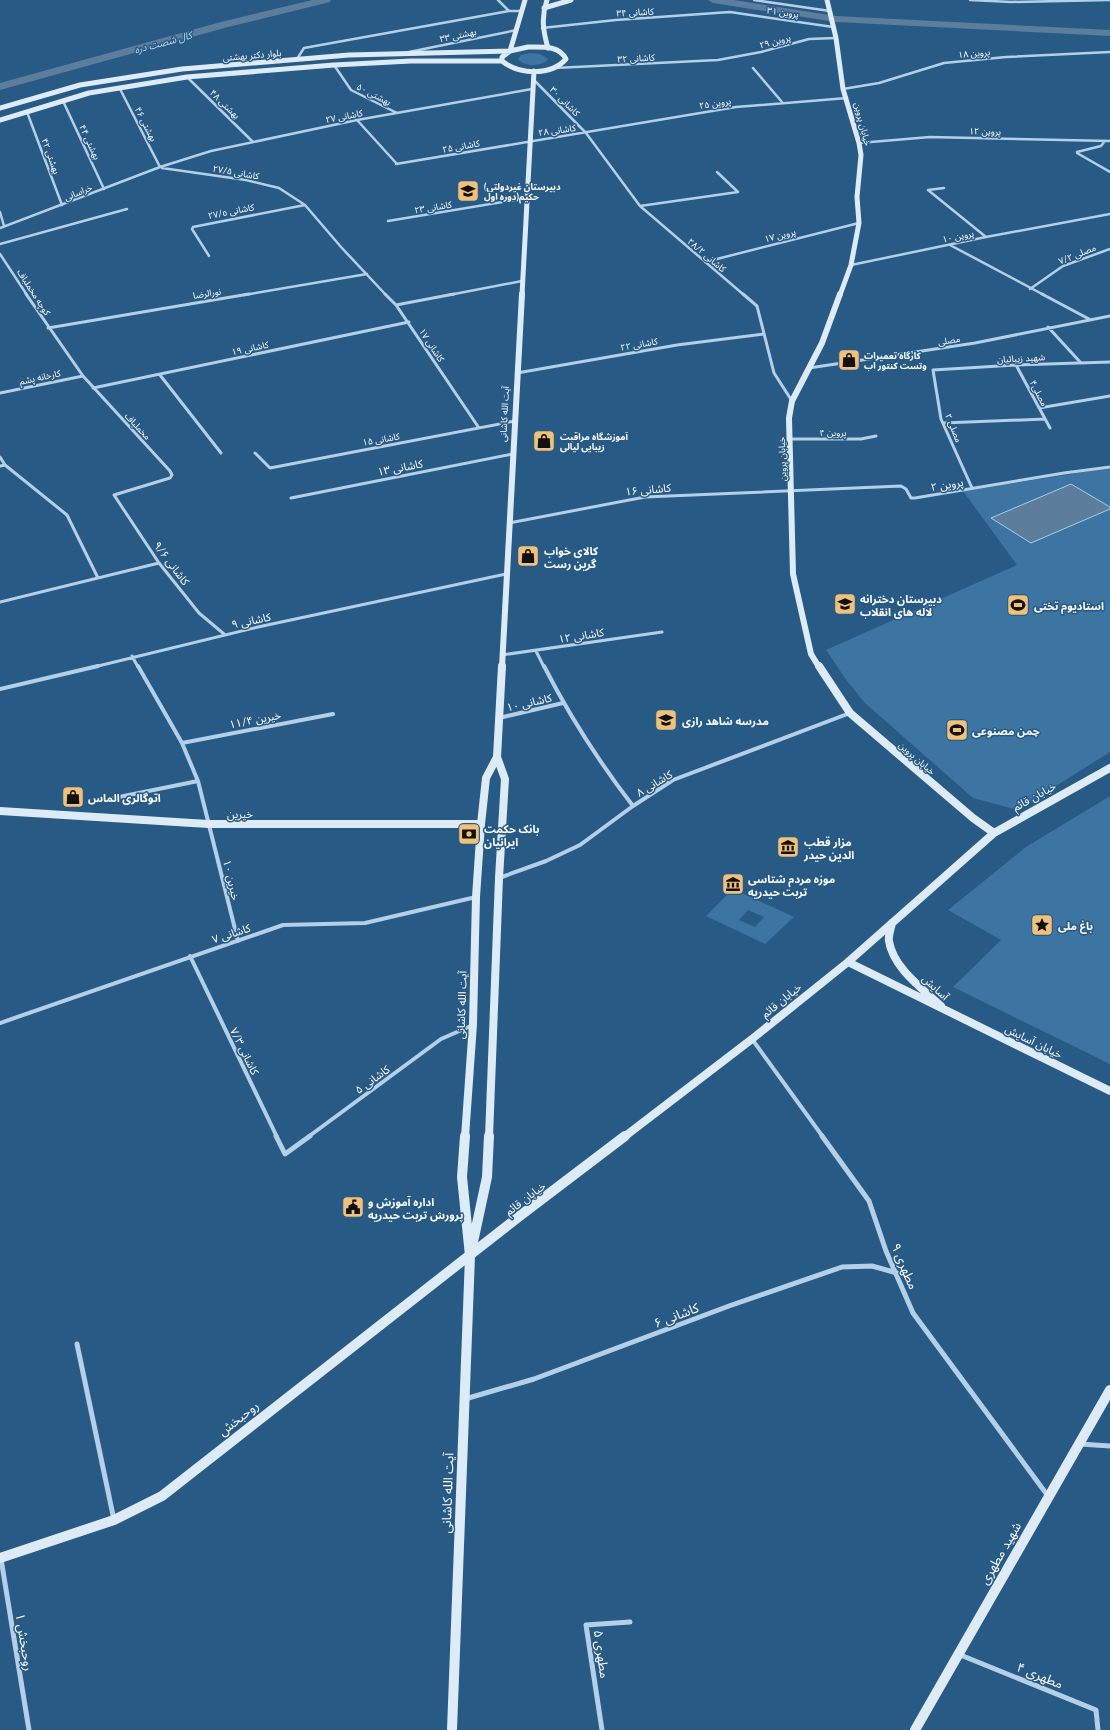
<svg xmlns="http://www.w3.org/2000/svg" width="1110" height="1730" font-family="Lato,'Noto Sans Arabic',sans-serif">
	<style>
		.green { fill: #3c74a2; fill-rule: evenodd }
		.water { fill: #5c7e9c; stroke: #a8cce8 }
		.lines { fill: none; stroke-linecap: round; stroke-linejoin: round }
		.canal { fill: #5c7e9c; fill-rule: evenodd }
		.street-far3 { stroke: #b3d0e8; stroke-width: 2.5 }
		.street-far2 { stroke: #b3d0e8; stroke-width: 3 }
		.street-far1 { stroke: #b3d0e8; stroke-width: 4 }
		.street { stroke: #b3d0e8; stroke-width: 5 }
		.secondary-far3 { stroke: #ddebf7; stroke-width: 5 }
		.secondary-far2 { stroke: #ddebf7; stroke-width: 6 }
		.secondary-far1 { stroke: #ddebf7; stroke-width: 8 }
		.secondary { stroke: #ddebf7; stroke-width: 10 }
		.labels { text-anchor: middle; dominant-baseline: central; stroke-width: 3; stroke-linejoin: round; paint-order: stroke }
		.far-street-label { font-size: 9px; fill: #fff; stroke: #285a86 }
		.far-poi-label { font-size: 9px; font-weight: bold; fill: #fff; stroke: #285a86; text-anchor: start }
		.far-water-label { font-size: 10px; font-style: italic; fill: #bfdaef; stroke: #285a86 }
		.street-label { font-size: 11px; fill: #fff; stroke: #285a86 }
		.poi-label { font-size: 11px; font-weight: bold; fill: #fff; stroke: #285a86; text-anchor: start }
		.near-street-label { font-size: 13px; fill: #fff; stroke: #285a86 }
	</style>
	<rect width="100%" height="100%" fill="#285a86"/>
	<path class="green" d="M530,53L540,54L548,59C542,67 524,67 518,59L521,55Z
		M1103,469H1110V752L1018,810L973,798L865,703L847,681L826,650L1017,565L963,491Z
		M1110,796V1064L953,987L1001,940L948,910L1026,847Z
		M733,889L794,917L765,944L706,916ZM748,910L764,917L755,927L739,920Z"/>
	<path class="water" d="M1071,484L1110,507V509L1031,543L991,518Z"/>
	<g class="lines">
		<path class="canal" d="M312,0H331L330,2L228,27L0,90V83L221,22Z
			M708,0H734L836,16L1110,30V36L836,22L713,3Z"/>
		<path class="street-far3" d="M498,0L509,11
			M754,0L830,11
			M970,0L1011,2L1110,0
			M542,28L616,20L730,12L833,27
			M409,52L517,30
			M297,59L304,48L509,11H521
			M334,65L351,90L397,113
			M555,68L718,60L761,52L809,39L836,38
			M753,68L782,102
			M187,77L253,142
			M533,79L586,133L640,206L744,295
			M119,87L160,167
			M843,89L879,83L944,63L1006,57L1110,52
			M63,101L104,189
			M27,112L62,205
			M357,120L397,164
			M859,143L930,137L1110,141
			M1077,152L1101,146L1105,141
			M1077,153L1110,172
			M396,164L736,107L847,98
			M162,168L246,180L279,188L305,205L341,247L386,295
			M944,188L928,190L986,237
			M640,206L738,192L717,172
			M0,212L4,226
			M388,221L527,198
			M0,228L160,167L211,151L357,120L532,89
			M0,244L127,209
			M950,245L1044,295
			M0,254L27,295
			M209,256L192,229L193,227L305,205
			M705,262L859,223
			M851,265L986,237L1110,214
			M1030,289L1063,266L1110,249
			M244,295L367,274
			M449,295L522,281"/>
		<path class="street-far2" d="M26,294L83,376L170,471L172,475L170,478L114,495L159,563L199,613L224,634
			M385,294L396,305L479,428
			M743,294L757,306L774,373L792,401
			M1042,294L1089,319
			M396,305L454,294
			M1048,327L1081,363
			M48,328L249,294
			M1016,365L1050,428
			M809,368L975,343L1110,316
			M517,373L677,345L764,334
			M160,375L221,453
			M93,388L409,322
			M0,393L83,376
			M1039,408L1110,396
			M943,423L1045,419
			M790,439H861L876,436
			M255,453L270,468L515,421
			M0,457L5,465
			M0,466L5,465L67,515L98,578
			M972,488L941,419L933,370L1016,365L1110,362
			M291,498L513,454
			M509,523L645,497L901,486L906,489L911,498H915L1064,473L1110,467
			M0,602L159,563
			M536,651L544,667
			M502,655L662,632
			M132,656L138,667
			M94,667L258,627L506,574"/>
		<path class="street-far1" d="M138,666L182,743L198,781L238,941
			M544,666C569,715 599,762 633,806
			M0,689L98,666
			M499,718L563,703
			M182,743L333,714
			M114,798L198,781
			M499,878L546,861L580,845L633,806L673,780L850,713
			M190,956L277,1137
			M0,1023L283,925L365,923L476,897
			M752,1039L823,1137
			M308,1137L441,1039L473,1025"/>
		<path class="street" d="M276,1136L285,1154L310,1136
			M822,1136L869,1201L886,1251L913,1313L1048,1496
			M77,1344L114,1520
			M465,1399L534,1379L729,1306L842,1267L872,1266L897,1273
			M1080,1444L1110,1446
			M1,1559L29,1730
			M958,1654L1096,1710L1098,1730
			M602,1730L586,1625L630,1622"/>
		<path class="secondary-far3" d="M547,0C541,17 543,31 548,48
			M827,0L836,38L843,89L859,143L861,155L857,197L859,223L851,265L840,295
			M544,8L571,0
			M528,47C542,47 559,45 566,59C551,76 519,75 502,61V57L510,51Z
			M0,108L80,85L182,69L349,55L510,51L525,0
			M0,120L89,93L187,77L334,65L411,61H502
			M522,295L534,71"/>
		<path class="secondary-far2" d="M502,667L522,294
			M819,667L811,654L793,574L789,418L792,401L822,343L840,294"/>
		<path class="secondary-far1" d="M819,666L850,713L973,818L994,833
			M0,811L208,824H481
			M892,923C891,928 888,936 889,941C893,968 923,989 941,1006
			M848,962L1110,1091
			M465,1137L473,1024L476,897L481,824L486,778L497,757
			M489,1137L499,878L505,779L497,757L502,666
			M624,1137L752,1039L848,962L994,833L1110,768"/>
		<path class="secondary" d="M470,1256L487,1177L489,1136
			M0,1558L114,1520L162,1496L521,1215L625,1136
			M452,1730L470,1256L462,1177L465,1136
			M915,1730L1110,1390"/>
	</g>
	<defs>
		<g id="school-square" transform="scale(1.15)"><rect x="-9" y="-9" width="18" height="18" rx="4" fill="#f0c279" stroke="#285a86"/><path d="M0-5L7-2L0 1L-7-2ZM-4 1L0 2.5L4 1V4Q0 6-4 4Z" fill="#111"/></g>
		<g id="shop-square" transform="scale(1.15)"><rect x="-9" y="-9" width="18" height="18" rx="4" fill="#f0c279" stroke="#285a86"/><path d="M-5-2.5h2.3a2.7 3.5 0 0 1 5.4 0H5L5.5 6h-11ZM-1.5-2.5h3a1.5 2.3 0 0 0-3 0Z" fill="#111"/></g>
		<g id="stadium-square" transform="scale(1.15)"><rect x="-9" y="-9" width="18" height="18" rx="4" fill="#f0c279" stroke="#285a86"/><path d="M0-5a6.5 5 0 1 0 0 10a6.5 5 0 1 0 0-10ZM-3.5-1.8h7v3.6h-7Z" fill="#111"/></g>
		<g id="bank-square" transform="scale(1.15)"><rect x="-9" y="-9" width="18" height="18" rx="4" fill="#f0c279" stroke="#285a86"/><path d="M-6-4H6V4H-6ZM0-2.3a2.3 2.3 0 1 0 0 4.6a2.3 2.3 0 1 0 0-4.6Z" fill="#111"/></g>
		<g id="museum-square" transform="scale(1.15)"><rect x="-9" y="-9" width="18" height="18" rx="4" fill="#f0c279" stroke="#285a86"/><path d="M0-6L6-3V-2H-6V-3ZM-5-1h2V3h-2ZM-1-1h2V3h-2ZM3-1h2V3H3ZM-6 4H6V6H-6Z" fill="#111"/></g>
		<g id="sight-square" transform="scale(1.15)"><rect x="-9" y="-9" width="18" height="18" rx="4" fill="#f0c279" stroke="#285a86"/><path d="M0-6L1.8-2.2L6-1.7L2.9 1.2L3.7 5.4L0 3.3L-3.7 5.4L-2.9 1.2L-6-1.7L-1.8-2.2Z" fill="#111"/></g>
		<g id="civic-square" transform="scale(1.15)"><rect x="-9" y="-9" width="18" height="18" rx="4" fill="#f0c279" stroke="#285a86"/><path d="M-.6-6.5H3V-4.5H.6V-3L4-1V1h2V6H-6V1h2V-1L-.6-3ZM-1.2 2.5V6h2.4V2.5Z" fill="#111"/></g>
	</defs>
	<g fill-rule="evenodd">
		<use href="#school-square" x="468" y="191"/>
		<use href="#shop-square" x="849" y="360"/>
		<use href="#shop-square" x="544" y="441"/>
		<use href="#shop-square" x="528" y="556"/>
		<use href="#school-square" x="845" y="604"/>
		<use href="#stadium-square" x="1018" y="605"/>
		<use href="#school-square" x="666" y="720"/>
		<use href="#stadium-square" x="957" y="730"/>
		<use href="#shop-square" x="73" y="797"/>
		<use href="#bank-square" x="469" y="834"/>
		<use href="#museum-square" x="788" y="847"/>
		<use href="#museum-square" x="733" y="884"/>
		<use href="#sight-square" x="1042" y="925"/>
		<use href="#civic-square" x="353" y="1207"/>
	</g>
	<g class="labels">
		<g class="far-street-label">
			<text transform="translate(635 12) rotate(-3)">کاشانی ۳۴</text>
			<text transform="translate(783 12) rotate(8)">پروین ۳۱</text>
			<text transform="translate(458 35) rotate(-12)">بهشتی ۳۳</text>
			<text transform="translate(775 41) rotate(-15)">پروین ۲۹</text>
			<text transform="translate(974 53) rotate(-5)">پروین ۱۸</text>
			<text transform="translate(252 55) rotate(-5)">بلوار دکتر بهشتی</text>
			<text transform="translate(636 58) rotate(-3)">کاشانی ۳۲</text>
			<text transform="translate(374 94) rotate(27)">بهشتی ۵۰</text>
			<text transform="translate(565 101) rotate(45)">کاشانی ۳۰</text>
			<text transform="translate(715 103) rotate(-9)">پروین ۲۵</text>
			<text transform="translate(225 104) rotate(44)">بهشتی ۴۸</text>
			<text transform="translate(344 116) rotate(-11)">کاشانی ۲۷</text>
			<text transform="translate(146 124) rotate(63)">بهشتی ۴۶</text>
			<text transform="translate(863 124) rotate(76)">خیابان پروین</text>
			<text transform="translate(557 130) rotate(-8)">کاشانی ۲۸</text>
			<text transform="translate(985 131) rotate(1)">پروین ۱۲</text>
			<text transform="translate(90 142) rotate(65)">بهشتی ۴۴</text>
			<text transform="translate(461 146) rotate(-10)">کاشانی ۲۵</text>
			<text transform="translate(51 156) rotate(70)">بهشتی ۴۲</text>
			<text transform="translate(236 172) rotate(10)">کاشانی ۲۷/۵</text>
			<text transform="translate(78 192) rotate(-22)">خراسانی</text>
			<text transform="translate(433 207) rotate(-9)">کاشانی ۲۳</text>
			<text transform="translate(231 211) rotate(-11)">کاشانی ٢٧/٥</text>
			<text transform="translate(780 235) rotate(-14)">پروین ۱۷</text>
			<text transform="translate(958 236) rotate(-12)">پروین ۱۰</text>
			<text transform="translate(1077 254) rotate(-22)">مصلی ۷/۲</text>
			<text transform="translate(707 255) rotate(40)">کاشانی ۲۸/۲</text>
			<text transform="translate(34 292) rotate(57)">کوچه مخملباف</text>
			<text transform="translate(207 293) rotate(-9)">نورالرضا</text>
			<text transform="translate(949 340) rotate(-9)">مصلی</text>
			<text transform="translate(639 344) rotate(-10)">کاشانی ۲۲</text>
			<text transform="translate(432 345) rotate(57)">کاشانی ۱۷</text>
			<text transform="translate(250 348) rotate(-12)">کاشانی ۱۹</text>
			<text transform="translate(1021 358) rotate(-3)">شهید زیبائیان</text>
			<text transform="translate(40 377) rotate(-12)">کارخانه پشم</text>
			<text transform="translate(1039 393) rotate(63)">مصلی۴</text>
			<text transform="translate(504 414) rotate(-87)">آیت الله کاشانی</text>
			<text transform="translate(138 426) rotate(47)">مخملباف</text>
			<text transform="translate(954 428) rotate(68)">مصلی ۲</text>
			<text x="833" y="432">پروین ۴</text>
			<text transform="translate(381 439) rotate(-10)">کاشانی ۱۵</text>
			<text transform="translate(782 459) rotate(-92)">خیابان پروین</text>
			<text transform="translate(917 758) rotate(41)">خیابان پروین</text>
		</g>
		<g class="far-poi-label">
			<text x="484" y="186">(دبیرستان غيردولتی<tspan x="484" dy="10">حکیم(دوره اول</tspan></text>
			<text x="864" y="355">کارگاه تعمیرات<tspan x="864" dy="10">وتست کنتور اب</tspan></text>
			<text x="560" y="436">آموزشگاه مراقبت<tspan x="560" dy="10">زیبایی لیالی</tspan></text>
		</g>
		<g class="far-water-label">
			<text transform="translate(163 42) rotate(-15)">کال شصت دره</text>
		</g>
		<g class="street-label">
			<text transform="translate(400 467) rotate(-11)">کاشانی ۱۳</text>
			<text transform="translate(947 484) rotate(-10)">پروین ۲</text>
			<text transform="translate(648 489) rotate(-5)">کاشانی ۱۶</text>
			<text transform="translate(172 563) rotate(53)">کاشانی ۹/۶</text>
			<text transform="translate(251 620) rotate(-12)">کاشانی ۹</text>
			<text transform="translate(581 635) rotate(-9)">کاشانی ۱۲</text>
			<text transform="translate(529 702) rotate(-13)">کاشانی ۱۰</text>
			<text transform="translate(255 719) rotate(-11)">خیرین ۱۱/۴</text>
			<text transform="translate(654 783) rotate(-31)">کاشانی ۸</text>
			<text transform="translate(1034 796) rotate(-29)">خیابان قائم</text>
			<text x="240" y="813">خیرین</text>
			<text transform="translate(232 880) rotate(77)">خیرین ۱۰</text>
			<text transform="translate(231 933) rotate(-18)">کاشانی ۷</text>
			<text transform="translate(936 987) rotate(43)">آسایش</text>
			<text transform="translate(781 1000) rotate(-39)">خیابان قائم</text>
			<text transform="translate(461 1005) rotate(-88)">آیت الله کاشانی</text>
			<text transform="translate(1034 1041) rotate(26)">خیابان آسایش</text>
			<text transform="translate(245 1051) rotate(64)">کاشانی ۷/۳</text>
			<text transform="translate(372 1079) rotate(-36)">کاشانی ۵</text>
			<text transform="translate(525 1198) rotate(-37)">خیابان قائم</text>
		</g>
		<g class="poi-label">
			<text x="544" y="550">کالای خواب<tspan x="544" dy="13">گرین رست</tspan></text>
			<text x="860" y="598">دبیرستان دخترانه<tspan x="860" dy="13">لاله های انقلاب</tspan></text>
			<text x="1034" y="605">استادیوم تختی</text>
			<text x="682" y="720">مدرسه شاهد رازی</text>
			<text x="972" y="730">چمن مصنوعی</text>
			<text x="88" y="797">اتوگالری الماس</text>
			<text x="484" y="828">بانک حکمت<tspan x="484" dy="13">ایرانیان</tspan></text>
			<text x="804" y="841">مزار قطب<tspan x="804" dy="13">الدین حیدر</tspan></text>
			<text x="748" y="878">موزه مردم شتاسی<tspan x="748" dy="13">تربت حیدریه</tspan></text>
			<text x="1058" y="925">باغ ملی</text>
			<text x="368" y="1201">اداره آموزش و<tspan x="368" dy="13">پرورش تربت حیدریه</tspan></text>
		</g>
		<g class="near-street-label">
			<text transform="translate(905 1266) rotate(67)">مطهری ۹</text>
			<text transform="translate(676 1315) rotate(-21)">کاشانی ۶</text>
			<text transform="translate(238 1418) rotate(-38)">روحبخش</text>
			<text transform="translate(447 1493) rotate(-88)">آیت الله کاشانی</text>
			<text transform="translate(1000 1553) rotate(-60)">شهید مطهری</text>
			<text transform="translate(25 1642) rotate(81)">روحبخش ۱</text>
			<text transform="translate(602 1654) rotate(82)">مطهری ۵</text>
			<text transform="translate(1040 1675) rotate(22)">مطهری ۴</text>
		</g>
	</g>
</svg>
